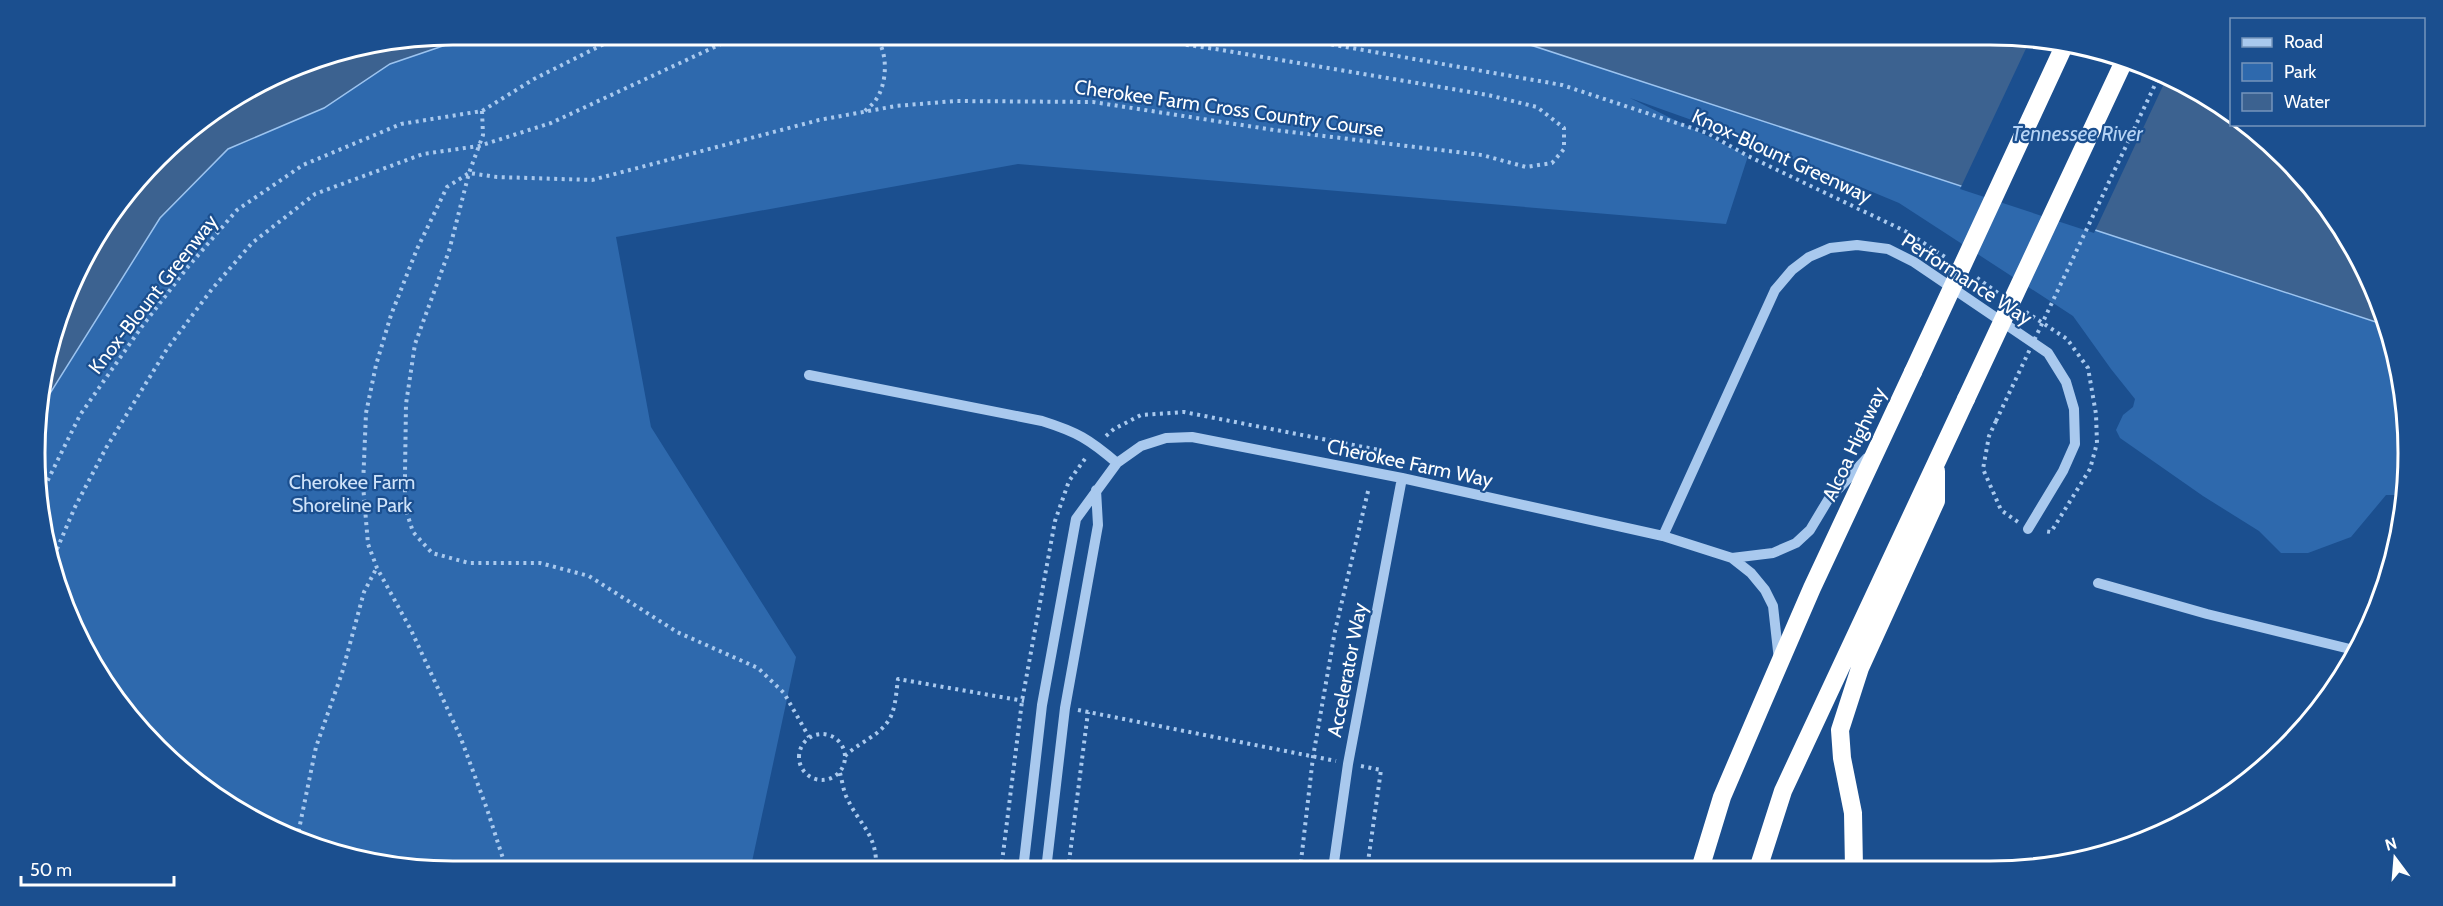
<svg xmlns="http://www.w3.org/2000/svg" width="2443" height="906" font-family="Cabin,sans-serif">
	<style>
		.green { fill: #2e69ad }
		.water { fill: #3c6290; stroke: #9cc4f0; stroke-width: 1.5 }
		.pier { fill: #1b4f8f }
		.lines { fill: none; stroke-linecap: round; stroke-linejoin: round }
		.path { stroke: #a9c9ee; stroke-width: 4; stroke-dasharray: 3 4.5; stroke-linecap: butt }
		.minor { stroke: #a9c9ee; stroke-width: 10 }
		.highway { stroke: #fff; stroke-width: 18 }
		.path-bridge { stroke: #a9c9ee; stroke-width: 4; stroke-dasharray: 3 4.5; stroke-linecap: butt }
		.highway-bridge { stroke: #fff; stroke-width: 18 }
		.labels { text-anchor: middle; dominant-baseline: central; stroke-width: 4.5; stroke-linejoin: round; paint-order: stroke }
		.street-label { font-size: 20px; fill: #fff; stroke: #1b4f8f }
		.park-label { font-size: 20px; fill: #cfe3fa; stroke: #1b4f8f }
		.water-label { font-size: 21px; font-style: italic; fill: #b5d3f5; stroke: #1b4f8f }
		.rim { fill: none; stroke: #fff; stroke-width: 3 }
	</style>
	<rect width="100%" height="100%" fill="#1b4f8f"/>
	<path class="green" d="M1500,34L2388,326C2401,381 2415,439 2405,495H2386L2351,537L2308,553H2281L2259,531L2203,496L2120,438L2116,430L2123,415L2133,407L2135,399L2111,369L2073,316L1899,203L1745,139L1630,98L1748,156L1726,224L1018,164L616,237L651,427L796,657L750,871H453L344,857L268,828L199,785L105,685L66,613L43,535L39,411L160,218L228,149L324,108L390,64L475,35Z"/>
	<path class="water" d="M1990,34L2099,49L2175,78L2231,113L2232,124L2249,125L2305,177L2353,244L2388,326L1500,35Z
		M453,35H475L390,64L324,108L228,149L160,218L39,411L38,398L57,318L90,244L177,138L244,90L318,57Z"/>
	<path class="pier" d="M2030,40L2099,49L2168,75L2094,233L1960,189Z"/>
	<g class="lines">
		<path class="path" d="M1272,34L1562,85L1707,133L1748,156L1907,232L1945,257
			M482,111L483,135L469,173L449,251L415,344L406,404L405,473V507L413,532L432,553L469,563H540L589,576L677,632L758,668L784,693L809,737
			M865,111C868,108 872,105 875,101C888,84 889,49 873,34
			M1977,278L1998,293
			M2026,312L2067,339L2088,368L2096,414L2097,443L2090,469L2051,532L2044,531
			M1996,421L1989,436L1983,469L2001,510L2018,522
			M1106,436L1114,429L1141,415L1184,412L1379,450L1377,460
			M41,494L80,415L143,325L187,268L237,210L303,165L401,124L482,111L534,79L610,41L629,34
			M51,563L75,507L106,448L167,349L212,289L252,243L315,194L423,154L479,146L551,123L723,43L766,34
			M1078,710L1336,761
			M799 757a23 23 0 1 1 46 0a23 23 0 1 1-46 0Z
			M845,756C857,744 876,737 886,724C896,713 896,692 898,679L1024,701
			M1361,766L1381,770L1367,869
			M840,773C842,780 843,789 846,796C860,827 878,833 876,871
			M297,839L316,747L342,673L364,592L376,569
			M1001,870L1022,701L1055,521L1069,481L1087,456
			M1068,870L1088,712
			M1300,870L1313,757L1335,631L1369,487
			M507,871L487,809L460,736L411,630L377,568L368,544L363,485L366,413L376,365L391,315L417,249L447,187L469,173L497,177L592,180L819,120L896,106L955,101L1093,102L1274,130L1482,155L1526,167L1552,163L1564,149V128L1537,107L1488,95L1222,50L1112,34"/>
		<path class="minor" d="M809,375L1042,421C1077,432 1089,439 1117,463
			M1663,536L1775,290L1792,270L1809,257L1830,248L1857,245L1888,249L1914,262L2048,353L2066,382L2074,409L2075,444L2063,471L2028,529
			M1732,558L1773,553L1796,543L1810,530L1828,500L1867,458
			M2098,583L2207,614L2354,650
			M1333,869L1348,764L1402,478
			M1023,870L1042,705L1076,519L1117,463L1141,446L1166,438L1192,437L1402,478L1663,536L1732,558L1751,573L1765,590L1773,606L1779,660
			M1046,870L1065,708L1098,525L1096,490"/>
		<path class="highway" d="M1854,868L1853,813L1842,758L1840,730L1860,668L1936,501V471
			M1700,869L1722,797L1761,706L1812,588L1913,372
			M1758,869L1783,791L1966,399"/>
		<path class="path-bridge" d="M1996,421L2161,72"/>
		<path class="highway-bridge" d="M1913,372L2065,44
			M1966,399L2125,59"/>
	</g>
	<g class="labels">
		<g class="street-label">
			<text transform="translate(1229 108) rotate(8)">Cherokee Farm Cross Country Course</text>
			<text transform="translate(1782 156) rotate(25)">Knox-Blount Greenway</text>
			<text transform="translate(1967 279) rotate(33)">Performance Way</text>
			<text transform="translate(153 294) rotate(-52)">Knox-Blount Greenway</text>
			<text transform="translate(1854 444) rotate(-65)">Alcoa Highway</text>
			<text transform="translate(1410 463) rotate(12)">Cherokee Farm Way</text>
			<text transform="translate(1347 670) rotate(-79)">Accelerator Way</text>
		</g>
		<g class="park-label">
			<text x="352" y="482">Cherokee Farm<tspan x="352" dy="23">Shoreline Park</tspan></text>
		</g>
		<g class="water-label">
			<text x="2077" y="133">Tennessee River</text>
		</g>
	</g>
	<path d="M0 0H2443V906H0ZM453 45H1990A408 408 0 0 1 2398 453V453A408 408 0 0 1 1990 861H453A408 408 0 0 1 45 453V453A408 408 0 0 1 453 45Z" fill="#1b4f8f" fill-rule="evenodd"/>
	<path class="rim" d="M453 45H1990A408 408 0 0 1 2398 453V453A408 408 0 0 1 1990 861H453A408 408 0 0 1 45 453V453A408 408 0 0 1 453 45Z"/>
	<rect x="2230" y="18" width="195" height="108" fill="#1b4f8f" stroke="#7695bc" stroke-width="1.5"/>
	<rect x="2242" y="38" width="30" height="9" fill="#a9c9ee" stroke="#7695bc" stroke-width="1.5"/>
	<text x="2284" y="48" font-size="18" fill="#ffffff">Road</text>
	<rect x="2242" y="63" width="30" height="18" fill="#2e69ad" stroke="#7695bc" stroke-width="1.5"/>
	<text x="2284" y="78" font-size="18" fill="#ffffff">Park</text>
	<rect x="2242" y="93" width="30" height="18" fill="#3c6290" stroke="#7695bc" stroke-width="1.5"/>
	<text x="2284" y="108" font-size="18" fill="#ffffff">Water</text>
	<g transform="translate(2395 858) rotate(344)" stroke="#1b4f8f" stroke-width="4.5" paint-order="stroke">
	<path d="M0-4.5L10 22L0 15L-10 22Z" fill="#ffffff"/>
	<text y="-9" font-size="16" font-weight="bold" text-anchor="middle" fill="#ffffff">N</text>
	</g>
	<path d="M21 876v9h153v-9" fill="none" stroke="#ffffff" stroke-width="3"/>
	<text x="30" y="876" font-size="18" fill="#ffffff" stroke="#1b4f8f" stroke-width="4.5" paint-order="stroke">50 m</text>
</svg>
